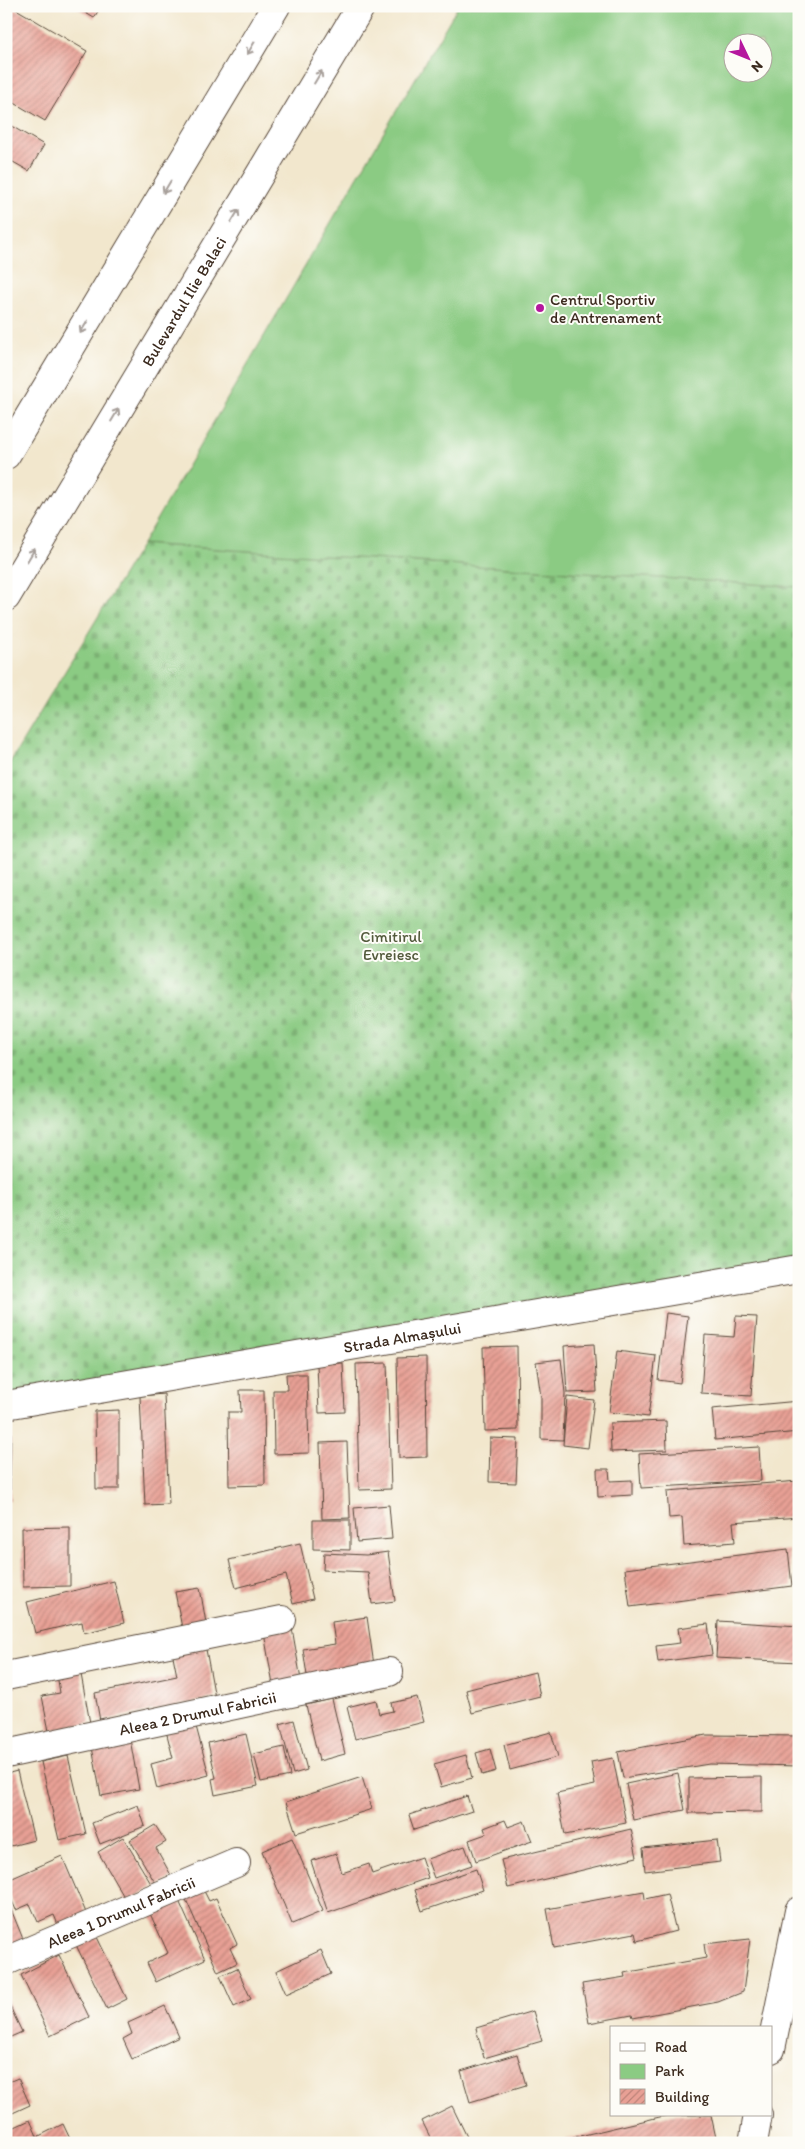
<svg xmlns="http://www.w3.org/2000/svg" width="805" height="2149" font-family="Itim,sans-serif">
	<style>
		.cemetery { fill: url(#cemetery-stones); stroke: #637a50 }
		.park { fill: #8bcb83; stroke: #637a50; fill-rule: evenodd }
		.building { fill: url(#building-hatch) }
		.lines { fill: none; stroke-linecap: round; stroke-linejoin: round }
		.minor-casing { stroke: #564638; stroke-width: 30 }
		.secondary-casing { stroke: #564638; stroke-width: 30 }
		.minor { stroke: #fff; stroke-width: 28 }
		.secondary { stroke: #fff; stroke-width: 28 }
		.oneway { stroke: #a79f9a }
		.poi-dot { fill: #b5179e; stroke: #fdfcf7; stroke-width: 2 }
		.labels { text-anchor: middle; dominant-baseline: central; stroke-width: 4; stroke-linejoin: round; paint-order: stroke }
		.poi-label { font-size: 16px; fill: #3b2a1e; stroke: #fdfcf7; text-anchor: start }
		.street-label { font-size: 16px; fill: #3b2a1e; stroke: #fdfcf7 }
		.park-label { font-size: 16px; fill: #535a3c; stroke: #fdfcf7 }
	</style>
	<defs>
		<pattern id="cemetery-stones" width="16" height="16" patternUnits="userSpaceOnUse" patternTransform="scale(1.25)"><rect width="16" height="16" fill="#8bcb83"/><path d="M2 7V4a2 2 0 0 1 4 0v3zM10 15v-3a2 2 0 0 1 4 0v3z" fill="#79ae71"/></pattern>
		<pattern id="building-hatch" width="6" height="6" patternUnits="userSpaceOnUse" patternTransform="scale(1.25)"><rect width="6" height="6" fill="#e8a095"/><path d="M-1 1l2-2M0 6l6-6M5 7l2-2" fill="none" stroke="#bd8379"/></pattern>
	</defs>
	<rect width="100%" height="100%" fill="#fdfcf7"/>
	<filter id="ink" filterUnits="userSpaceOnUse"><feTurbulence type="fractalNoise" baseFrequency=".02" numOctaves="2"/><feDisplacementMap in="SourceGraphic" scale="10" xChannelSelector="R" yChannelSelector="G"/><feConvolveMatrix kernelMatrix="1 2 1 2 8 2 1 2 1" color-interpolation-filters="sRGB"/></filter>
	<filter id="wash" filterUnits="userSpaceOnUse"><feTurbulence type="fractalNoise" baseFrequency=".0096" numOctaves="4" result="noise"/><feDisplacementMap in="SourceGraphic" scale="20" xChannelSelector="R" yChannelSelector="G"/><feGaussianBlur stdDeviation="1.12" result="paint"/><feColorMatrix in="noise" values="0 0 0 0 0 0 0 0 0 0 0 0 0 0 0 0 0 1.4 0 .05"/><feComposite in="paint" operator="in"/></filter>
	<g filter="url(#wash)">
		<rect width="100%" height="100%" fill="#f2e7cd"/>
		<path class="cemetery" d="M142,544L799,587V1264L6,1403V769Z"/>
		<path class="park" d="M458,6H799V587L142,544ZM732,42H762V72H732Z"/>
		<g id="blocks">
			<path class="building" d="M11,6L87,51L45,121L6,98V14Z
				M74,6H101L94,18Z
				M6,123L44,145L29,171L6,158Z
				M666,1313L688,1316L680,1383L658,1380Z
				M736,1316L757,1317L751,1396L701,1393L705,1335L734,1337Z
				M594,1344L597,1392L567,1393L564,1346Z
				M517,1346L518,1430L485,1431L483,1347Z
				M617,1351L656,1356L648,1417L609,1412Z
				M426,1357L427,1457L399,1458L397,1358Z
				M561,1359L565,1393L563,1440L541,1439V1397L536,1362Z
				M343,1363L345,1412L319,1413L317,1364Z
				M387,1363L391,1489L359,1490L356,1364Z
				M286,1374H307L309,1453L274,1454L273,1390H287Z
				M240,1390H264L265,1485L229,1486L228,1412H241Z
				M164,1394L169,1504L145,1505L140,1396Z
				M567,1397L594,1400L588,1448L563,1445Z
				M799,1401V1432L715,1440L712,1409Z
				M119,1410V1489H96L95,1411Z
				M666,1421L667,1450L611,1452L610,1423Z
				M6,1426H11L10,1500H6Z
				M490,1438L518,1439L516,1483L489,1482Z
				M347,1442L350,1518L322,1519L320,1443Z
				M759,1447L761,1481L641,1488L639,1454Z
				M597,1469H609L610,1481L632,1480V1495L598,1497Z
				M799,1481V1517L733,1522L735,1542L684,1546L682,1517L669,1518L667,1491Z
				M389,1505L392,1539L357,1542L354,1508Z
				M313,1520H350V1550L313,1549Z
				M70,1527V1586L23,1587L22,1528Z
				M300,1543L313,1599L293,1604L286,1575L236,1588L229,1560Z
				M788,1549L792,1586L630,1607L625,1569Z
				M388,1552L395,1601L372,1604L368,1572L323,1570L324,1553L366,1555Z
				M114,1581L124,1623L84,1633L82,1622L35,1633L27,1602Z
				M200,1588L206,1623L182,1628L175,1592Z
				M367,1617L375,1672L308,1682L303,1649L335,1644L332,1622Z
				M718,1621L799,1626V1662L716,1658Z
				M708,1624L712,1655L658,1662L656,1646L680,1643L678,1628Z
				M292,1628L301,1680L273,1685L264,1633Z
				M205,1644L215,1698L100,1721L95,1693L177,1676L172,1651Z
				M80,1669L90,1723L49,1731L42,1696L60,1693L57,1674Z
				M535,1672L540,1696L472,1713L466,1690Z
				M417,1697L424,1722L355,1739L347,1707L376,1700L379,1714L393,1711L391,1703Z
				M332,1699L345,1754L319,1761L306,1705Z
				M194,1719L209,1775L157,1789L151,1764L173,1758L165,1727Z
				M294,1720L307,1770L293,1774L280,1724Z
				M551,1732L558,1757L510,1770L504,1745Z
				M246,1734L258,1786L215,1795L212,1779L216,1778L208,1743Z
				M706,1735L799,1736V1766L709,1764L623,1778L618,1752Z
				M130,1739L139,1789L101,1796L92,1747Z
				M284,1747L290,1776L261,1782L254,1754Z
				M490,1749L496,1771L482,1775L476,1753Z
				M466,1755L472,1778L441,1787L434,1764Z
				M68,1756L86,1834L59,1840L41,1762Z
				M613,1758L626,1823L565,1835L557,1793L595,1785L591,1762Z
				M17,1771L34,1840L11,1846L6,1825V1774Z
				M678,1773L685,1810L633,1820L626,1784Z
				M362,1777L372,1809L296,1833L286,1802Z
				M762,1777V1812L689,1813V1778Z
				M467,1796L472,1811L414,1830L409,1815Z
				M138,1805L145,1826L100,1844L92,1823Z
				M505,1820L508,1827L524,1821L532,1841L476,1861L469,1840L486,1834L484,1828Z
				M155,1825L166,1842L156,1848L172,1877L157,1886L130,1840Z
				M631,1829L637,1857L508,1888L501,1860Z
				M123,1837L153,1887L127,1902L98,1852Z
				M292,1838L323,1911L292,1924L262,1851Z
				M717,1840L720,1862L645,1871L643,1848Z
				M465,1846L472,1865L434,1878L427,1859Z
				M336,1853L342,1873L369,1864L372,1874L421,1857L428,1878L328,1913L311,1861Z
				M62,1856L87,1915L59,1927L54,1915L38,1922L30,1904L16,1910L6,1887V1881Z
				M476,1869L483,1890L422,1911L415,1890Z
				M202,1887L209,1901L216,1898L237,1944L230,1948L237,1963L218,1972L184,1895Z
				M644,1891L645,1899L667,1894L676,1931L637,1941L635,1933L554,1948L547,1909Z
				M176,1894L205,1959L156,1982L147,1963L168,1953L147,1907Z
				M6,1897L23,1939L6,1946Z
				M96,1935L127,1999L107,2009L76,1945Z
				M750,1939L743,1992L718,2002L633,2018L632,2015L589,2023L582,1984L625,1977L624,1973L706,1958L704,1944Z
				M321,1950L331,1974L286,1994L276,1971Z
				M59,1955L89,2017L50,2036L21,1975Z
				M237,1968L251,1999L234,2007L220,1976Z
				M6,1998L22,2032L6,2039Z
				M165,2006L179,2037L132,2059L123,2039L132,2034L128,2023Z
				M533,2011L542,2041L484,2058L476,2028Z
				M517,2054L526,2085L470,2102L461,2071Z
				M18,2078L30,2105L6,2116V2083Z
				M452,2106L470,2143H433L422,2121Z
				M668,2115H711L716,2138L697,2143H550Z
				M30,2120L40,2143H6V2131Z
				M63,2124L72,2143H42L39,2136Z"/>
		</g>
	</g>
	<g filter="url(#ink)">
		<use href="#blocks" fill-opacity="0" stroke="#564638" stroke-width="1"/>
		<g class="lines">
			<g class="minor-casing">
				<g id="minor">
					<path id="s1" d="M6,1405L799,1269"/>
					<path d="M6,1676L282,1620"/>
					<path id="s2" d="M6,1754L389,1672"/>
					<path id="s3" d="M6,1961L236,1863"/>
				</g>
			</g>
			<g class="secondary-casing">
				<g id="secondary">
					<path d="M6,455L276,6"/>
					<path id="s4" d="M6,597L361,6"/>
					<path d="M771,2049L799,1911"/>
					<path d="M753,2143L758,2115"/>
				</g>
			</g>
			<use href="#minor" class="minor"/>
			<use href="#secondary" class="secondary"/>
		</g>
		<defs><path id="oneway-shaft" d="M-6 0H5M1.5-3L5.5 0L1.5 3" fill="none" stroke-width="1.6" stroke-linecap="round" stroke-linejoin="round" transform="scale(1.25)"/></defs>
		<g class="oneway">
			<use href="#oneway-shaft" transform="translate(251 48) rotate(121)"/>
			<use href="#oneway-shaft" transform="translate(318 77) rotate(-59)"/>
			<use href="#oneway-shaft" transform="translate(167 187) rotate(121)"/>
			<use href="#oneway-shaft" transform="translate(235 216) rotate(-59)"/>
			<use href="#oneway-shaft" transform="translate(84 327) rotate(121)"/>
			<use href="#oneway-shaft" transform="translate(115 415) rotate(-59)"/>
			<use href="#oneway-shaft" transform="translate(31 555) rotate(-59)"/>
		</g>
	</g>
	<circle class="poi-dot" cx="540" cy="308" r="5"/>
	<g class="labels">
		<g class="poi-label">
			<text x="550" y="299">Centrul Sportiv<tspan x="550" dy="18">de Antrenament</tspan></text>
		</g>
		<g class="street-label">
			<text stroke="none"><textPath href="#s4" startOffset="345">Bulevardul Ilie Balaci</textPath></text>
			<text stroke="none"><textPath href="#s1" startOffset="402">Strada Almașului</textPath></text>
			<text stroke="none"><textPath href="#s2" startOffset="196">Aleea 2 Drumul Fabricii</textPath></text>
			<text stroke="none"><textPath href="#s3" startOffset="125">Aleea 1 Drumul Fabricii</textPath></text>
		</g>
		<g class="park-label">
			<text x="391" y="936">Cimitirul<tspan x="391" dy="18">Evreiesc</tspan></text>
		</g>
	</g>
	<rect width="805" height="2149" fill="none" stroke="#fdfcf7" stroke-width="25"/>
	<rect x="610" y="2026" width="162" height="90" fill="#fdfcf7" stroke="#afa8a0"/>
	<rect x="620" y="2043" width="25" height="8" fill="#ffffff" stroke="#afa8a0"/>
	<text x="655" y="2052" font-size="15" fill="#3b2a1e">Road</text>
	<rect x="620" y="2064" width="25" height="15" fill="#8bcb83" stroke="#afa8a0"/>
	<text x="655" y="2076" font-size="15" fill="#3b2a1e">Park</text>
	<rect x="620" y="2089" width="25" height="15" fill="url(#building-hatch)" stroke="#afa8a0"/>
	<text x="655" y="2102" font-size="15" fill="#3b2a1e">Building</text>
	<g transform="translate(748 58) rotate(133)"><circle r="24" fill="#fdfcf7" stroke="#afa8a0"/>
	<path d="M0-4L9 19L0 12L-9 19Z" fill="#b5179e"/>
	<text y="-8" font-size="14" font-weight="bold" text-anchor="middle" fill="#3b2a1e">N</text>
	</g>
</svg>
